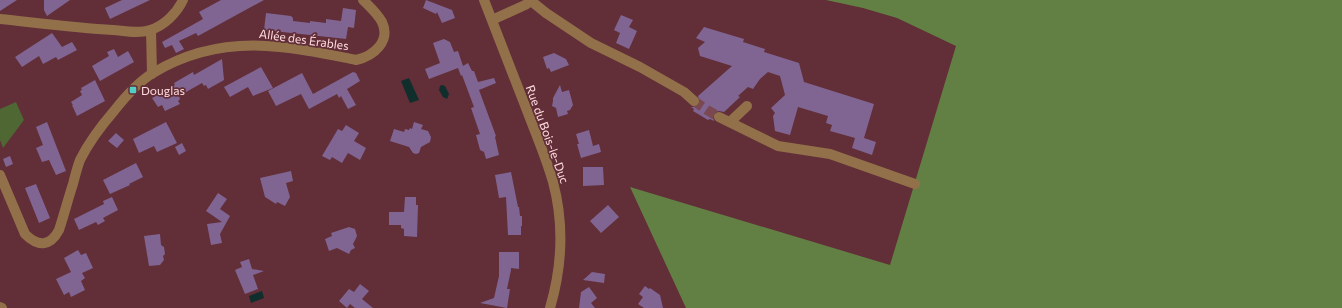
<svg xmlns="http://www.w3.org/2000/svg" width="1342" height="308" font-family="Commissioner,sans-serif">
	<style>
		.green { fill: #4e6733 }
		.forest { fill: #638044 }
		.water { fill: #0f2e2c }
		.building { fill: #806593 }
		.lines { fill: none; stroke-linecap: round; stroke-linejoin: round }
		.minor-tunnel { stroke: #794850; stroke-width: 10; stroke-dasharray: 10 5; stroke-linecap: butt }
		.minor { stroke: #92714a; stroke-width: 10 }
		.poi-dot { fill: #54cdc7; stroke: #622e37; stroke-width: 1.5 }
		.labels { text-anchor: middle; dominant-baseline: central; stroke-width: 3.5; stroke-linejoin: round; paint-order: stroke }
		.street-label { font-size: 12px; fill: #fedce0; stroke: #622e37 }
		.poi-label { font-size: 12px; fill: #fedce0; stroke: #622e37; text-anchor: start }
	</style>
	<rect width="100%" height="100%" fill="#622e37"/>
	<path class="green" d="M16,102L24,120L3,148L0,140V109Z"/>
	<path class="forest" d="M826,0H1342V308H686L630,187L890,265L956,46L897,18L863,8Z"/>
	<path class="water" d="M409,78L419,100L410,103L401,81Z
		M442,85L445,86L449,94L447,99L443,97L439,90L440,86Z
		M262,291L264,298L251,303L249,296Z"/>
	<path class="building" d="M0,0H17L0,11Z
		M44,0H70L47,16L44,10Z
		M122,0H150L110,19L105,8Z
		M221,0H264L198,36L196,33L179,41L184,49L176,53L172,45L165,48L162,42L203,19L199,12Z
		M426,0L452,10L455,18L442,23L437,12L436,14L423,8Z
		M343,8L356,10L354,28L348,27L346,39L264,30L266,13L291,16L293,18V21L310,23V21L326,23V19L341,21Z
		M621,15L633,20L629,27L637,31L629,49L616,43L620,33L614,30Z
		M704,27L744,39L743,42L765,49L764,52L799,63L804,82L874,104L864,138L876,142L872,155L852,148L855,138L830,131L832,125L826,123L828,116L798,107L790,135L775,131L773,116L775,113L771,108L785,95L780,76L768,72L760,79L753,89L748,87L738,96L740,97L724,112L719,111L715,112L713,117L714,121L710,119L708,120L693,111L694,109L691,107H696L700,103L698,96L732,66L700,56L698,48L705,42L696,38Z
		M52,33L62,47L72,42L77,50L58,60L56,57L43,64L39,56L22,67L15,57Z
		M444,39L450,42L454,52L458,51L463,66L468,63L472,71H474L478,82L494,78L496,83L479,90L496,136L495,137L499,155L486,159L484,152L480,150L476,135L480,134L471,108L474,107L462,75L461,76L458,68L429,79L425,69L440,63L433,43Z
		M114,49L118,57L128,51L134,62L100,81L92,66L109,56L107,52Z
		M554,53L566,59L569,65L551,72L549,68L547,69L543,57Z
		M222,59L224,80L208,89L206,85L204,86L202,83L179,96L180,99L178,101L180,104L165,111L162,105L158,107L152,98L175,85L174,83L193,72L194,75Z
		M261,67L273,88L253,96L248,87L230,97L224,87Z
		M353,72L356,73L360,81L347,89L356,105L348,109L341,96L339,98L337,94L309,109L301,94L276,106L268,91L302,73L313,94Z
		M95,80L105,101L77,116L72,105H73L71,102L82,95L80,91L82,90L81,88Z
		M560,85L562,92L569,90L573,105L570,110L567,111L568,114L558,117L556,108L552,106L553,101V98Z
		M47,122L66,171L56,175L49,160L42,162L36,148L43,145L36,127Z
		M166,122L177,143L157,152L154,146L139,153L133,139Z
		M414,122L423,125L421,129L428,131L431,137L430,142L421,147L419,153L416,154L413,153L409,147L390,141L394,129L404,132L405,129L409,130L410,128L412,129Z
		M346,125L359,133L354,141L366,148L360,160L348,153L342,163L332,157L330,160L322,156L338,129L342,131Z
		M589,130L593,146L599,144L601,152L581,158L577,144H579L576,134Z
		M116,133L124,140L117,148L108,141Z
		M182,143L186,151L179,155L175,147Z
		M10,156L13,164L6,167L3,159Z
		M136,163L143,177L129,184L130,185L110,194L103,180Z
		M583,167H603L604,185L583,186Z
		M291,171L293,181L286,183L290,197L285,206L277,202L276,204L265,197L260,178Z
		M511,172L518,207H519L520,216H522V226H521V235H508L506,197L499,198L495,175Z
		M36,184L50,218L39,223L25,188Z
		M218,193L227,199L220,209L230,216L220,234L222,243L211,245L207,224L222,222L206,211Z
		M112,197L118,210L103,218L105,221L98,225L96,222L79,230L74,219L104,204L103,201Z
		M405,197H416V205H418L417,237L404,236V229L401,228V225H389V212H404Z
		M608,205L619,217L601,233L590,221Z
		M349,227L355,229L357,236L353,244L355,248L351,250L349,254L337,248L329,251L325,239L332,236L331,233Z
		M160,234L161,245L164,247L165,254L163,256L164,260L160,265L149,266L144,236Z
		M78,250L81,255L86,253L93,268L82,273L85,278L81,281L85,290L71,297L69,292L64,295L56,279L71,272L64,258Z
		M499,252H519V269L511,268V270L507,289H510L507,308L480,303L494,298L499,276Z
		M249,259L252,269L264,271L253,275L258,289L245,294L235,270L242,267L240,262Z
		M592,272L605,274L604,283L583,280Z
		M360,284L369,291L362,299L373,308H355L350,304L347,308L339,301L349,289L354,292Z
		M645,286L649,289L650,288L660,295L663,308H644L638,304L643,297L639,294Z
		M589,287L597,298L591,303L595,308H579L581,292Z"/>
	<g class="lines">
		<path class="minor-tunnel" d="M694,101L707,110L719,117"/>
		<path class="minor" d="M484,0C498,36 512,72 526,108C535,132 546,157 553,182C564,223 562,267 550,308
			M530,0L546,13L591,43L640,67L684,92L694,101
			M0,19C38,23 75,28 113,30C125,31 138,34 150,30C164,26 177,13 183,0
			M492,20L525,5L531,1
			M151,30L152,74
			M719,117L778,146L830,154L915,184
			M730,122L747,106
			M0,175L25,234C38,247 50,247 59,230C64,215 68,199 73,184C75,176 77,168 80,160C89,142 101,126 114,111C125,97 138,82 153,73C191,50 235,42 279,47C305,49 331,55 356,60C374,56 391,41 382,22C377,13 370,7 363,0
			M0,307L2,308"/>
	</g>
	<rect class="poi-dot" x="129" y="86" width="8" height="8" rx="2"/>
	<g class="labels">
		<g class="street-label">
			<text transform="translate(304 39) rotate(8)">Allée des Érables</text>
			<text transform="translate(548 134) rotate(70)">Rue du Bois-le-Duc</text>
		</g>
		<g class="poi-label">
			<text x="141" y="90">Douglas</text>
		</g>
	</g>
</svg>
